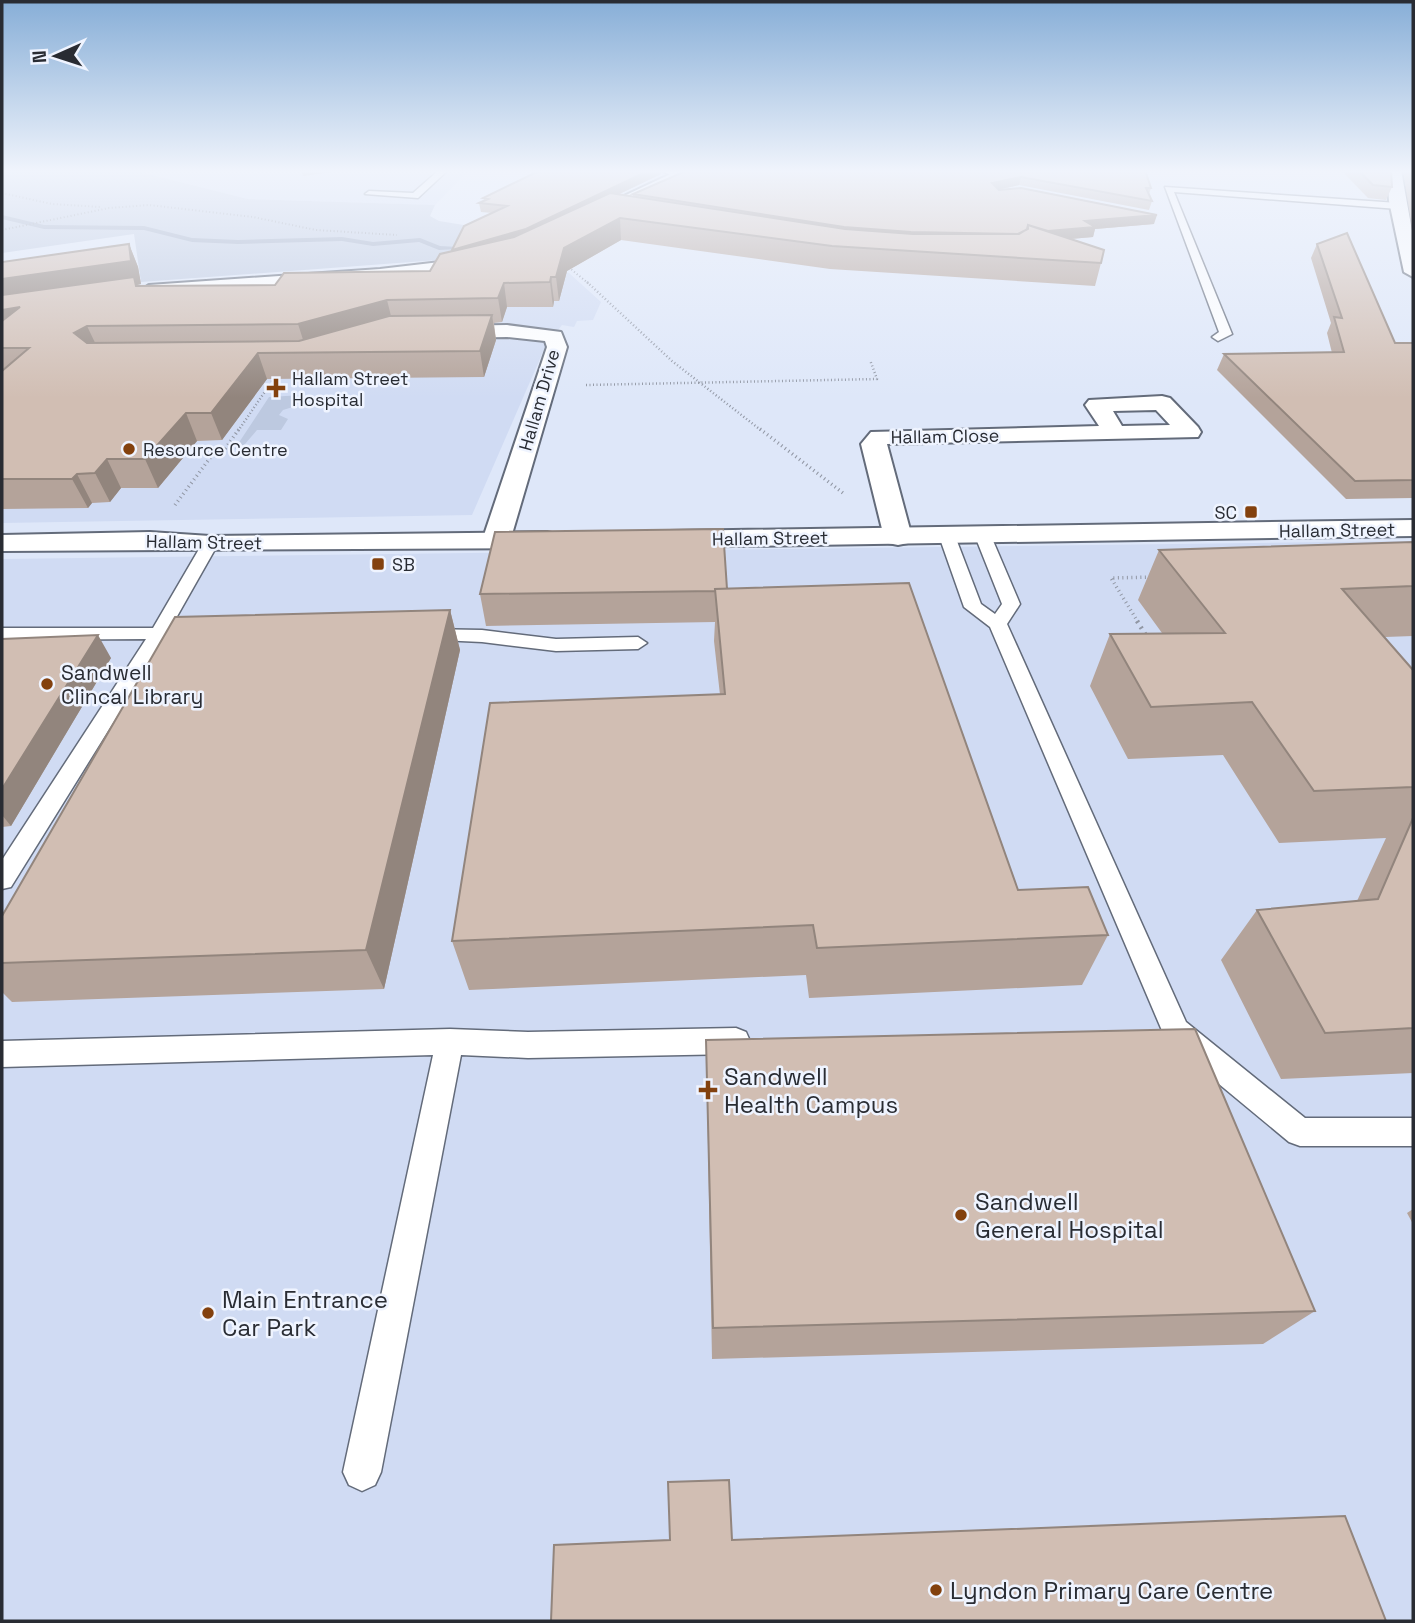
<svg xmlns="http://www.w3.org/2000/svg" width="1415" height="1623" font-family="'Space Grotesk',sans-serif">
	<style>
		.built { fill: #d0dbf3 }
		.green { fill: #bdc9e0 }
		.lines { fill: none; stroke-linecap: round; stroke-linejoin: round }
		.stream { fill: #97a4be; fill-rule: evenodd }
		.service-casing { stroke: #636b7a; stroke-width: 3 }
		.minor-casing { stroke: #636b7a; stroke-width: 4 }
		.tertiary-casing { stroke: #636b7a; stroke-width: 4 }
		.path-far3 { stroke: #9197a4; stroke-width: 2; stroke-dasharray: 1 2.5; stroke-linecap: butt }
		.path-far2 { stroke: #9197a4; stroke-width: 2.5; stroke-dasharray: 1 2.5; stroke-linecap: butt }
		.path-far1 { stroke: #9197a4; stroke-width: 3.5; stroke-dasharray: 1 3.5; stroke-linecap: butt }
		.path { stroke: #9197a4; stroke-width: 4.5; stroke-dasharray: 2 5; stroke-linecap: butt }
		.service { fill: #fff; fill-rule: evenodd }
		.minor { fill: #fff; fill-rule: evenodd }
		.tertiary { fill: #fff; fill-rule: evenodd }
		.wall { fill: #b4a39a }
		.shaded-wall { fill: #92857d }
		.building { fill: #d1beb3; stroke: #92857d; stroke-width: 2 }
		.poi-dot { fill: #83410e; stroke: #eff4ff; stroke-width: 2.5 }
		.labels { text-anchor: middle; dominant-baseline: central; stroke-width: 5; stroke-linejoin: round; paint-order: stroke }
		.far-poi-label { font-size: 18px; fill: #292c33; stroke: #eff4ff; text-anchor: start }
		.far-street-label { font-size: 18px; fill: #292c33; stroke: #eff4ff }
		.poi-label { font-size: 21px; fill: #292c33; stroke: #eff4ff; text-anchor: start }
		.near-poi-label { font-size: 24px; fill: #292c33; stroke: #eff4ff; text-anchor: start }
	</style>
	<rect width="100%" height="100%" fill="#dee7f9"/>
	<path class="built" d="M132,170H469L435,205L248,199Z
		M561,271L569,273L601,302L593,320L577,321L574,327L562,325L546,345L472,515L2,523V334Z
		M1413,541V1621H2V559Z"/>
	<path class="green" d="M2,170H132L248,199L435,205L430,216L439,221L525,235L438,260L141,282L134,234L2,253Z
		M303,395L296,406L283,410L279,415L288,419L281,430H257L245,444L234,450L269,397Z"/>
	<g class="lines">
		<path class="stream" d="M2,215L44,225L144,226L192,238L238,240L342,237L373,242L420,238L440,246L475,248L439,250L419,242L373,246L342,241L238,244L192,242L144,230L44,229L2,219Z"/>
		<g class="service-casing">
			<path id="service" d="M439,170H448L418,198L365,194L369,191L413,193Z
				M659,170H673L683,175L679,178Z
				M1165,187L1398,203L1403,206L1398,209L1174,192L1232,334L1218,341L1212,337L1219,332Z
				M947,531L955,536L981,604L995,614L1002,604L975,536L983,531L991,536L1020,604L1007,624L1186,1022L1305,1118H1413V1146H1300L1289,1142L1166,1040L990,627L964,607L939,536Z
				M210,539L218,544L171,627H195L204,633L195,639H165L11,887L2,889V860L146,639L2,640V628H153L202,544Z
				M425,629L482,630L556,639L638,637L647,643L638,649L556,651L482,642L418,639L416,635L418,631Z
				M736,1028L746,1032L750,1041L746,1050L736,1054L528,1058L461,1055L381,1472L375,1485L362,1491L349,1485L343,1472L433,1055L2,1067V1041L450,1029L528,1032Z"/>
		</g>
		<g class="minor-casing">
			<path id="minor" d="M679,170H704L676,180L589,222H577L575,219Z
				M1387,170H1401L1413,236V277L1404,272L1389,201Z
				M483,257L492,262L489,266L380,279L149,297L140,291L149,285L380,269Z
				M507,325L561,332L567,347L510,541L506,547L496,549L486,547L482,541L547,347L545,341L507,337L444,338L434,332L444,326Z
				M1162,396L1170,398L1198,427L1201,432L1198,437L887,444L912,537L908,543L898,545L888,543L884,537L861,444L871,432L1099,426L1085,405L1089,400ZM1156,410L1170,425L1122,426L1113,411Z"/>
		</g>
		<g class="tertiary-casing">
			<path id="tertiary" d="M1413,520V536L670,547L660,545L656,539L660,533L670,531Z
				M150,532L210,536L547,532L557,534L561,540L557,546L547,548L2,551V535Z"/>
		</g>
		<path class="path-far3" d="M2,193L52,204L101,207
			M2,230L109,208L149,205L253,217L316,230L397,235
			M566,265L589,284"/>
		<path class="path-far2" d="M587,282L672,361L762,431
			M586,385L877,379L870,360
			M238,431L277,374"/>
		<path class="path-far1" d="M760,429L843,493
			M175,505L210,458L225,449L239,429
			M1138,622L1111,578L1154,577"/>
		<path class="path" d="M1137,621L1147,637"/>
		<use href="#service" class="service"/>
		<use href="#minor" class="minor"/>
		<use href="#tertiary" class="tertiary"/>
	</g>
	<path class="wall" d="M1145,170L1151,188L1149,194L1152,201L1149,210L1019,185L999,190L1154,224L1095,229L1093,237L1070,239L1101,263L1095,286L830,269L621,240L567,271L559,301H554L553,307H507L502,322L494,323L496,340L484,377L267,379L222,440L197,441L158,488H121L110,502L92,503L88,508L2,509V262L129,244L138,267L141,284L137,285L138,286L275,285L430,271L493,213L481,212L479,203L484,200L483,198L661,174L619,194L633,196V194Z
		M1341,170H1391L1392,187L1386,200L1368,198Z
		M1403,170H1413V235Z
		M1317,244L1395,343H1413V498L1346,499L1217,370L1224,354L1332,353L1327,333L1331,323L1311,258Z
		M1413,542V636L1385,637L1413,670V1073L1281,1079L1221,960L1257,910L1357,901L1386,838L1279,843L1223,755L1128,759L1090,686L1110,634L1162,633L1138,600L1159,550Z
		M727,589L1018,890L1108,935L1082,985L809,998L806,975L469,990L452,941L720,695L714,641L715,622L486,626L480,594Z
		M450,610L460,650L384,989L12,1002L2,992V916Z
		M2,639L111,658L11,826L2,827Z
		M706,1040L1315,1311L1263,1344L712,1359Z
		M1413,1209V1224L1407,1213Z"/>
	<path class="shaded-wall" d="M301,170H346L303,176Z
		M650,170H661V174L528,238L453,260L452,250Z
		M1021,177L1019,185L991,191L992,183Z
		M1157,215L1154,224L1095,229L1093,237L1025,243L1027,233L1085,221Z
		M620,218L621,240L567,271L559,301L556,277L564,248Z
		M129,244L138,267L141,284L137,285L144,301L2,304V279Z
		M551,277L554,301L553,307L550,282Z
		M504,283L507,307L502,322L498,298Z
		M387,300L393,324L306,349L298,324Z
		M20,307L2,336V310Z
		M492,315L496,340L484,377L480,351Z
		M87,326L99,351L74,333Z
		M258,353L267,379L222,440L211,413Z
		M186,413L197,441L158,488L145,459Z
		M107,459L121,488L110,502L95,473Z
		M77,474L92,503L88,508L72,479Z
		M450,610L460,650L384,989L366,950Z
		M98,635L111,658L11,826L2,815V789Z"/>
	<path class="building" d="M541,170H650L526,229L452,250L464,226L507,206L479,203L488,199L483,198Z
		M688,170H1145L1151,188H1146L1152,201L1021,177L992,183L999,190L1021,188L1157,215L1085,221L1095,227L1048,231L1028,225L1027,229L1019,234L911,232L844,227L633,194Z
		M1358,170H1391L1392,187L1373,185Z
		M1411,170H1413V184Z
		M610,193L845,229L913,234H1018L1028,229V225L1104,250L1101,263L832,246L620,218L564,248L556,277H551L550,282L504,283L498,298L387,300L298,324L87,326L74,333L87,343L299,341L389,316L492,315L480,351L258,353L211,413H186L145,459H107L95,473L77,474L72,479H2V371L29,348H2V321L20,307L2,310V295L134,277L136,286L275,285L284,273L430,271L440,254L514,237Z
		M1347,233L1395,343H1413V480L1355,481L1224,354L1344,352L1334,317L1342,318L1317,244Z
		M129,244L131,261L2,279V262Z
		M723,529L727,589H715V591L480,594L495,532Z
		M1413,542V586L1342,589L1413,670V787L1314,791L1252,702L1151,707L1110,634L1225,633L1159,550Z
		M909,583L1018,890L1088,887L1108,935L817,948L813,925L452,941L490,703L725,694L715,589Z
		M450,610L366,950L2,963V916L175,617Z
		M98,635L2,789V639Z
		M1413,818V1028L1325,1033L1257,910L1378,899Z
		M1195,1029L1315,1311L713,1328L706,1040Z
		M729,1480L732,1540L1345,1516L1386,1621H551L554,1545L670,1540L668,1482Z"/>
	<linearGradient id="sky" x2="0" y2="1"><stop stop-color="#87aed7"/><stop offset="0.43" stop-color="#f0f4fc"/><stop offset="1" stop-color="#f0f4fc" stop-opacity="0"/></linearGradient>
	<rect width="1415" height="398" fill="url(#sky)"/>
	<g class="poi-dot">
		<path d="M272.5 377.5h7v7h7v7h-7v7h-7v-7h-7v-7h7z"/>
		<circle cx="129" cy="449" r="7"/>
		<rect x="1244" y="505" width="14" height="14" rx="3.5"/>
		<rect x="371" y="557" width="14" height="14" rx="3.5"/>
		<circle cx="47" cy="684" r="7"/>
		<path d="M704.5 1079.5h7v7h7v7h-7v7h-7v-7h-7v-7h7z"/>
		<circle cx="961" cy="1215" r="7"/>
		<circle cx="208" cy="1313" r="7"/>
		<circle cx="936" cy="1590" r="7"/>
	</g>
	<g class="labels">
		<g class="far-poi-label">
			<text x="292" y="378">Hallam Street<tspan x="292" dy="21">Hospital</tspan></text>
			<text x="143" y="449">Resource Centre</text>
			<text x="1237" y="512" text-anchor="end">SC</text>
			<text x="392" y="564">SB</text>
		</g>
		<g class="far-street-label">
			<text transform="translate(539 400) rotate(-74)">Hallam Drive</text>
			<text transform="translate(945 436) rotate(-1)">Hallam Close</text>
			<text transform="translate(1337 530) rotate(-1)">Hallam Street</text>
			<text transform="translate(770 538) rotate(-1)">Hallam Street</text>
			<text transform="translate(204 542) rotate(1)">Hallam Street</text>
		</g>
		<g class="poi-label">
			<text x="61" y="672">Sandwell<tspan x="61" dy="24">Clincal Library</tspan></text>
		</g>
		<g class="near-poi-label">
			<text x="724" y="1076">Sandwell<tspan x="724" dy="28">Health Campus</tspan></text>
			<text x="975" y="1201">Sandwell<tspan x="975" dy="28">General Hospital</tspan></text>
			<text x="222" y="1299">Main Entrance<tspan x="222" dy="28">Car Park</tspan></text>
			<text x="950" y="1590">Lyndon Primary Care Centre</text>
		</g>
	</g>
	<rect width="1415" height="1623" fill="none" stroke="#292c33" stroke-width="7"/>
	<g transform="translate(56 56) rotate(267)" stroke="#eff4ff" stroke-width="5" paint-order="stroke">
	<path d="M0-5L12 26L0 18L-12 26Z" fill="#292c33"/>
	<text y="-10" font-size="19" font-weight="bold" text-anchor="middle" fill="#292c33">N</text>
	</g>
</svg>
